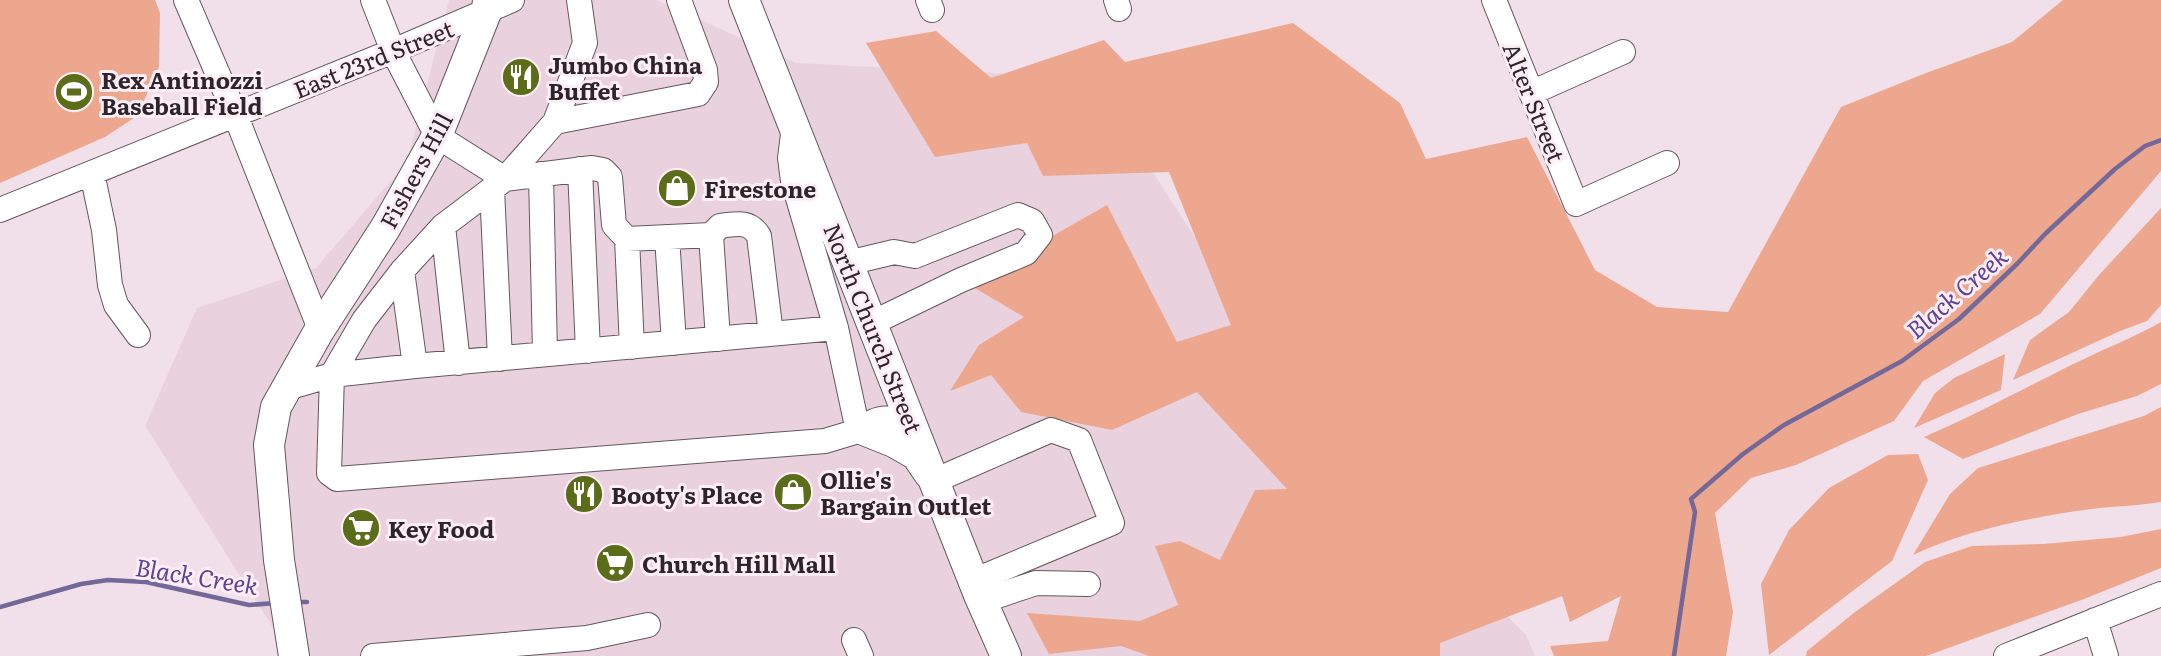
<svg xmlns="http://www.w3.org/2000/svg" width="2161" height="656" font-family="Literata,serif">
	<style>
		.built { fill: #ead1de }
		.green { fill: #eda78f }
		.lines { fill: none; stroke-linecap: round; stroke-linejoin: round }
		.stream { stroke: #736898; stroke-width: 4.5 }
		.minor-casing { stroke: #65575e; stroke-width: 26 }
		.major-casing { stroke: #65575e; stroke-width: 32 }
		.minor { stroke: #fff; stroke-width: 24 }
		.major { stroke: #fff; stroke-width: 30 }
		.labels { text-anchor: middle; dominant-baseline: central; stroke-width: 6; stroke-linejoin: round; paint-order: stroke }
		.street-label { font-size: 23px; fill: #2c2529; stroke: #ffedf6 }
		.poi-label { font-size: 23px; font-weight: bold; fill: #2c2529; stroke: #ffedf6; text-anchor: start }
		.water-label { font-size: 24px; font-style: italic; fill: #594496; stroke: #ffedf6 }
	</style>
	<rect width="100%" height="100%" fill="#f1e0e9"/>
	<path class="built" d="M449,0H656L796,63L1092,78L1318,428L1526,635L1535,656H291L145,426L197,308L316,268L407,162Z"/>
	<path class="green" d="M0,0H155L160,13L159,67L137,116L105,137L0,183Z
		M2063,0H2161V171L2040,314L1923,381L1894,421L1796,465L1751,478L1715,513L1733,612L1726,656H1554L1550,646L1608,641L1621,596L1570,622L1562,596L1440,643V656H1149L1121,646L1049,654L1027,613L1140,621L1178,605L1155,546L1180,541L1220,560L1255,490L1287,489L1197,392L1112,430L1021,412L991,375L950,391L979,345L1024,317L968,284L1107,205L1177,342L1231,325L1169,172L1043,176L1027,143L935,157L866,43L936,31L991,78L1104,40L1125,62L1293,23L1400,103L1426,159L1527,137L1595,270L1657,307L1728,312L1841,107L1926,73L2012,42Z
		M2161,208V305L2147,321L2120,331L2013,380L2030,340L2069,312L2099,275Z
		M2161,322V384L2137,396L2078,414L1963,459L1924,437C1985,411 2042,378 2103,350C2123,341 2142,333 2161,322Z
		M2005,354L2001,390L1914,428L1935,393L1954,378Z
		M2161,407V502C2138,506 2114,506 2091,509C2033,517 1965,530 1913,555L1950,494L1978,468L2144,416Z
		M1918,454L1928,480L1892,561L1769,655L1761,584L1789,530L1829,488L1888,455Z
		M2161,529V568L2084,599L1926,656H1806L1807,651L1855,612L1925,562L1972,546L2043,544L2121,537Z"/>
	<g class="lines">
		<path class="stream" d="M296,602H307
			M0,607L81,584L108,580L146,582L249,605L276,603
			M1674,656L1695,512L1691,499L1743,454L1784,425L1902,361L1959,319L2017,264L2045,234L2115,169L2145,146L2161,140"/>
		<g class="minor-casing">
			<path id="minor" d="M186,0L235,114L320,329
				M928,0L932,10
				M1116,0L1119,9
				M1494,0L1576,204L1667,163
				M1531,93L1623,52
				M555,122L698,94L706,82L705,70L679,0
				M794,126L790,158L793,181L836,328L858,431L825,441L337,479L329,473L332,375L415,366L836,328
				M580,169L588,351
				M92,173L104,230L110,285L116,305L138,335
				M541,174L545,354
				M505,179L592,168L603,170L610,177L614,225L627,239L632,347
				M505,179L555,122L585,43L579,0
				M492,189L500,359
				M0,210L393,51L512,0
				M443,226L458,363
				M711,235L718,339
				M667,237L674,343
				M627,239L711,235L720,226C737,224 749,220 759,236L771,334
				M848,263L894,252L915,256L1018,215L1032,221L1040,235L1026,253L961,280L872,323
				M402,271L415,366
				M287,388L332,375L364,320L402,271L443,226L505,179L437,136L393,51L373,0
				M915,430C890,416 881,413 858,431L893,445L914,457L927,476
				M934,481L1051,430L1079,440L1112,523L973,581
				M982,601L1036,583L1088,584
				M2095,620L2106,656
				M854,640L861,656
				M373,656L587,638L648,625
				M2006,656L2161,594"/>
		</g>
		<g class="major-casing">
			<path id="major" d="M744,0L979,595L1006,656
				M294,656L279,560L269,445L276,407L320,329L386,227L437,136L487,10L488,0"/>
		</g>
		<use href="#minor" class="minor"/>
		<use href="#major" class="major"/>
	</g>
	<defs>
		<g id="restaurant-disc" transform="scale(2.0125)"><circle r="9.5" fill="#5c6d19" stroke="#ffedf6"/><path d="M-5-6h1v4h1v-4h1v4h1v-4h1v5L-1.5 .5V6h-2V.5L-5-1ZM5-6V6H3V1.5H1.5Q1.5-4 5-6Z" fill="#fff"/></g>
		<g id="stadium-disc" transform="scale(2.0125)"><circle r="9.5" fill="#5c6d19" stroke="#ffedf6"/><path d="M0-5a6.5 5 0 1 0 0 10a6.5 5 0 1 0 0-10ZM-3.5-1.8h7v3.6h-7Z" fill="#fff"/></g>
		<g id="shop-disc" transform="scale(2.0125)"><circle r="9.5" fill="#5c6d19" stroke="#ffedf6"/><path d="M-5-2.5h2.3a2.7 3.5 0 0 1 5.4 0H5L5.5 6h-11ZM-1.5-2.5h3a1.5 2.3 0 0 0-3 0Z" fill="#fff"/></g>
		<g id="supermarket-disc" transform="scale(2.0125)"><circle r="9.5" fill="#5c6d19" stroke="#ffedf6"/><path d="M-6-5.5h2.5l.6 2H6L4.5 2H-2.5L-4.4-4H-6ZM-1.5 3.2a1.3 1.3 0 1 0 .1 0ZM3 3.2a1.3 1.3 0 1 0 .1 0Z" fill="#fff"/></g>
	</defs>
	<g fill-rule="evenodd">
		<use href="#restaurant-disc" x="521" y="77"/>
		<use href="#stadium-disc" x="74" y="92"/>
		<use href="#shop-disc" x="677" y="188"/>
		<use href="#shop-disc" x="793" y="492"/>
		<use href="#restaurant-disc" x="584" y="494"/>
		<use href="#supermarket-disc" x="361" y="528"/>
		<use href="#supermarket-disc" x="615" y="563"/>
	</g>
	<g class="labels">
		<g class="street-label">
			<text transform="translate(373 58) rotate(-22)">East 23rd Street</text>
			<text transform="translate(1535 102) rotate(68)">Alter Street</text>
			<text transform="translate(415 170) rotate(-62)">Fishers Hill</text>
			<text transform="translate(874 328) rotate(68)">North Church Street</text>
		</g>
		<g class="poi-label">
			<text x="548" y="64">Jumbo China<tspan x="548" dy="26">Buffet</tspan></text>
			<text x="101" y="79">Rex Antinozzi<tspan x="101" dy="26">Baseball Field</tspan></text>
			<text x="704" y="188">Firestone</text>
			<text x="820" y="479">Ollie's<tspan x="820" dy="26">Bargain Outlet</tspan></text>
			<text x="611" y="494">Booty's Place</text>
			<text x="388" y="528">Key Food</text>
			<text x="642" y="563">Church Hill Mall</text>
		</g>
		<g class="water-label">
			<text transform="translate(1956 292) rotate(-41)">Black Creek</text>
			<text transform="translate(197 575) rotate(9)">Black Creek</text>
		</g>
	</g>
</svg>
